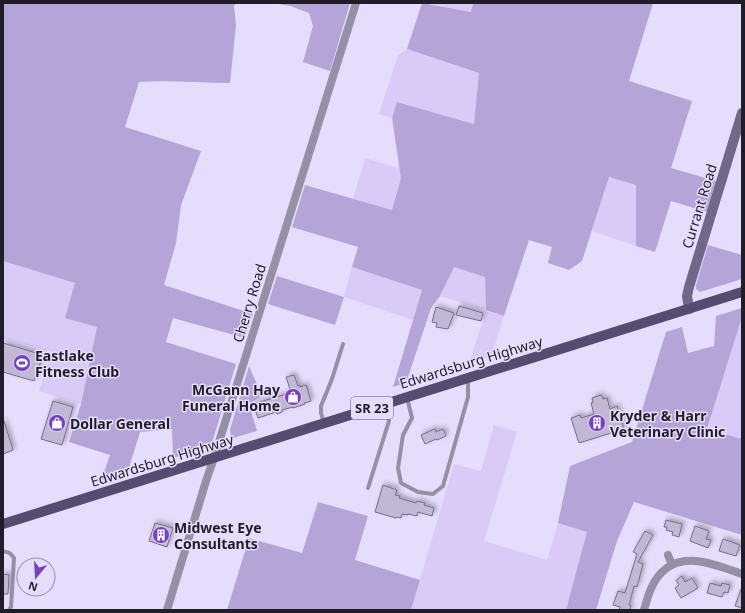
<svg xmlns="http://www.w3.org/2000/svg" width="745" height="613" font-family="'Noto Sans',sans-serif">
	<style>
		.green { fill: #d9caf8 }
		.forest { fill: #b5a4d7 }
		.building { fill: #c2b8d6; stroke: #766e89; filter: url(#shadow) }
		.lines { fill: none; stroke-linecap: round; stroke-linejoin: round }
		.lane { stroke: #968fa6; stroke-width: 4 }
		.street { stroke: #968fa6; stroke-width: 8 }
		.secondary { stroke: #726788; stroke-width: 10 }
		.primary { stroke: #584b72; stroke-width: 10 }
		.labels { text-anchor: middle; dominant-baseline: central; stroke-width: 3; stroke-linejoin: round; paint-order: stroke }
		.shield { fill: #e6dcfb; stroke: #5c5667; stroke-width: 1 }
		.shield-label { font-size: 13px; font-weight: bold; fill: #211d28 }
		.street-label { font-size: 14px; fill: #211d28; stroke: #e6dcfb }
		.poi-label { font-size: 14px; font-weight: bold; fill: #211d28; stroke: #e6dcfb; text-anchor: start }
	</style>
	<defs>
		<filter id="shadow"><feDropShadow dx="2.5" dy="-2.5" stdDeviation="2" flood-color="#0004"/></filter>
	</defs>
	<rect width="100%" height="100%" fill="#e6dcfb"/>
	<path class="green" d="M424,3H473L471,12Z
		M407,49L479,73L474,124L398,102L392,118L379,114L398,55Z
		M365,158L400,169L401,178L392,210L353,199Z
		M609,177L636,185V246L592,231Z
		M3,261L75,283L97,327L81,404L39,391L51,352L3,338Z
		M352,267L422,290L413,320L344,297Z
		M454,267L486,277V310L504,316L491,357L469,364L486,310L440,296Z
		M742,317V439L707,430Z
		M494,425L517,432L484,541L547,560L558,523L588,532L566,610H411L454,464L481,471Z"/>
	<path class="forest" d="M3,3H236L234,6L236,25L230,83C199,83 170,80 139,82L125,127L201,151L181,205L176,243L164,285L253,314L245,338L173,318L166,342L236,364L211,446L173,458L172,429L140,432L128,471L101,481L110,455L69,442L81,404L97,327L65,318L75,283L3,261Z
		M273,3H350L330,71L303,62L313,26L309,13L290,6Z
		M422,3L471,12L473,3H653L629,81L692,101L671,168L716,181L707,212L671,201L655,252L636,246V185L609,177L582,261L569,270L548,263L552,247L529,240L504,316L486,310L485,277L454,267L440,296L431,308L406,383L393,387L422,290L352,267L358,247L292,227L305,185L392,210L401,178L392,118L397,102L474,124L479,73L407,49Z
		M708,245L742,255V279L700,292L696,289V285Z
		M277,276L344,297L335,325L268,304Z
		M742,308V317L707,429L742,439V535L634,502L617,541L596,610H566L587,532L558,523L570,466L632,442L666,332L682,327L688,353L714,346L716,316Z
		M249,366L262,396L249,404L257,431L233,438L231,436L230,430Z
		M318,502L368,516L355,560L420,580L411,610H227L249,538L302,553Z"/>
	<path class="building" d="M459,306L483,313L481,321L456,315Z
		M436,307L454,313L448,329L436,327L437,323L432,322Z
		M3,343L43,355L34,381L3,372Z
		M294,375L298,386L300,385V387L306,385L311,401L304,403L305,404L293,408V407L282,410V412L277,414L276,412L258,418L253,404L290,393L289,390L290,389L286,377Z
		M601,395L603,399L607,398L610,409L617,406L624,429L579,443L571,418L580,415L581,418L594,414L591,403L593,402L592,398Z
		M53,401L73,407L62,445L41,439Z
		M4,421L13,450L3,454V422Z
		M435,429L436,432L443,429L446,436L437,440L436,439L425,444L421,435Z
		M383,485L397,490L395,495L400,496L399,498L416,503L417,501L425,503L424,505L434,508L432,516L418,512L417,516L408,514V515L402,514L401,518L397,517L396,518L375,512Z
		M666,520L682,524L679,537L672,535L673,532L666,530L667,527H664Z
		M155,523L173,528L167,547L149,541Z
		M695,526L709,531L706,539L711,540L708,548L690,541Z
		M645,531L653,535L638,562L643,564L637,587L634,586L629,605L631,606L630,610H619L620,607L613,605L618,591L625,593L637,554L633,552Z
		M723,539L740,545L736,556L719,551Z
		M3,574L9,575L8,594H3Z
		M682,576L685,582L692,578L698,588L681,598L675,588L679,585L676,580Z
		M710,583L721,586L722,583L730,585L728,593L724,592L722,597L707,593Z
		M741,589H742V608L735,606Z"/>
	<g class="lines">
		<path class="lane" d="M407,397L412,418L403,435L398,468L401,483L418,492L433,494L443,486L468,397V379
			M324,423L321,413V406L332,379L343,344
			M368,488L389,421L385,404
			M3,552C9,551 11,554 14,558L11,607L9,610"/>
		<path class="street" d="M668,555L672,565
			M167,610L206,481L214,458L356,3
			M644,610C647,600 649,590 655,581C676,547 713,564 742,574"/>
		<path class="secondary" d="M689,309L687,296L689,287L742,113"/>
		<path class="primary" d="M3,524L742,292"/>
	</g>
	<defs>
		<g id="stadium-disc" transform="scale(0.9)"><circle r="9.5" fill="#7743bb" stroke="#e6dcfb"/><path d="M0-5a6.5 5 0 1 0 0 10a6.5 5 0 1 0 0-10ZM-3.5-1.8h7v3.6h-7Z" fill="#fff"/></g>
		<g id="shop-disc" transform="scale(0.9)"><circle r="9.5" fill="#7743bb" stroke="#e6dcfb"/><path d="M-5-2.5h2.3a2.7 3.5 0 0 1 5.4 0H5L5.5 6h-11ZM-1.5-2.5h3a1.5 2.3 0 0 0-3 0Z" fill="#fff"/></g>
		<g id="building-disc" transform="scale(0.9)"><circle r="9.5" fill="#7743bb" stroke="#e6dcfb"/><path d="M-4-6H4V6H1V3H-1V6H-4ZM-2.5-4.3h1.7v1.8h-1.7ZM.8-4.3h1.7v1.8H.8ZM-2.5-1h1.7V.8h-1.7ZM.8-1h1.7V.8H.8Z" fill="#fff"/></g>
	</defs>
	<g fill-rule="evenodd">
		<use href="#stadium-disc" x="22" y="363"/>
		<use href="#shop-disc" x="293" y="397"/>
		<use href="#shop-disc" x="57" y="423"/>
		<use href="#building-disc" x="597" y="423"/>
		<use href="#building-disc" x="161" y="535"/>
	</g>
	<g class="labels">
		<rect class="shield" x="351" y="397" width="42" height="22" rx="3"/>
		<g class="shield-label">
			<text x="372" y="408">SR 23</text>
		</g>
		<g class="street-label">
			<text transform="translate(699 206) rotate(-73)">Currant Road</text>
			<text transform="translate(249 303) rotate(-73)">Cherry Road</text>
			<text transform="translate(471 362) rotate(-17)">Edwardsburg Highway</text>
			<text transform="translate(162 460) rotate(-17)">Edwardsburg Highway</text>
		</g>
		<g class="poi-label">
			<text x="35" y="355">Eastlake<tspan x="35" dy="16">Fitness Club</tspan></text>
			<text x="280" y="389" text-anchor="end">McGann Hay<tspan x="280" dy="16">Funeral Home</tspan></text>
			<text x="610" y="415">Kryder &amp; Harr<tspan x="610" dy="16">Veterinary Clinic</tspan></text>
			<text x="70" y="423">Dollar General</text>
			<text x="174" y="527">Midwest Eye<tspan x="174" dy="16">Consultants</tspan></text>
		</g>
	</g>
	<rect width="745" height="613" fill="none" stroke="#211d28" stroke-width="8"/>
	<g transform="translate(36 577) rotate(198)"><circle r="19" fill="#e6dcfb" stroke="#9790a7"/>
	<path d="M0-3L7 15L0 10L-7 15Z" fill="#7743bb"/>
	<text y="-6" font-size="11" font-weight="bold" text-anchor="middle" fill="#211d28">N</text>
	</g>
</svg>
